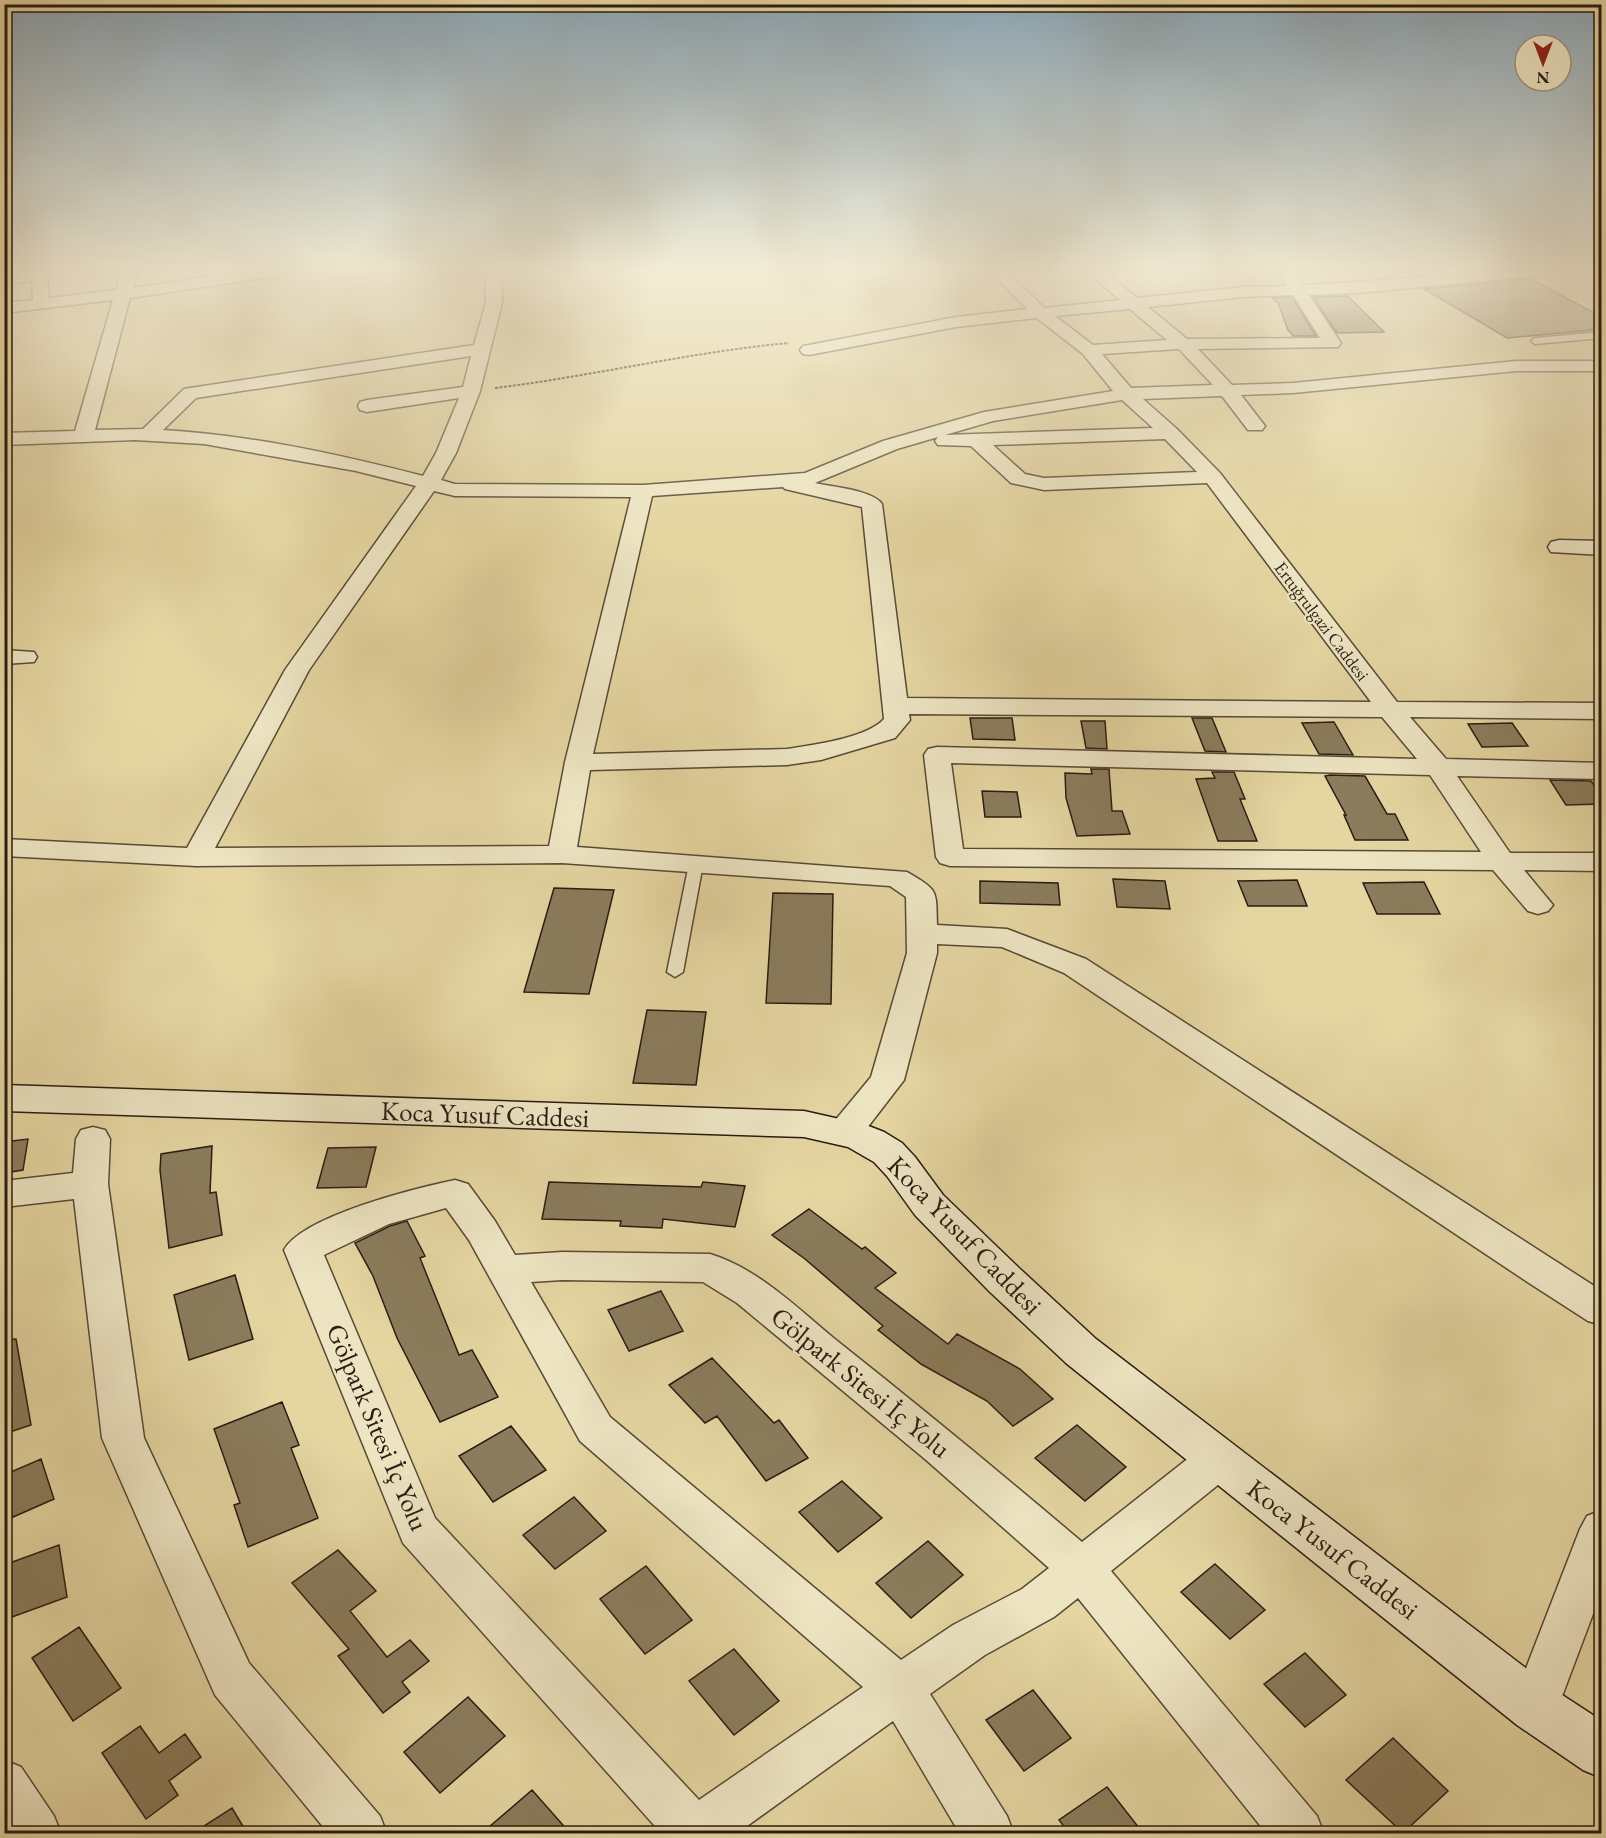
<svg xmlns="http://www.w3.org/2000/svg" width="1606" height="1838" font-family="'EB Garamond',serif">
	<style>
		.building { fill: #8a7c5c; stroke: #291c12; stroke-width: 1.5 }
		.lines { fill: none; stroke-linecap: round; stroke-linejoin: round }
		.lane-casing { stroke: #584a36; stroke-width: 3 }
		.street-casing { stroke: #584a36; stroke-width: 3 }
		.secondary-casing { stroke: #291c12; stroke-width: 3 }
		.path { stroke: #291c12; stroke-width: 2; stroke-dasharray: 3 1.5; stroke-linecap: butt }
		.lane { fill: #ede4c2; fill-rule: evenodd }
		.street { fill: #ede4c2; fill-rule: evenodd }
		.secondary { fill: #ede4c2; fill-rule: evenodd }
		.labels { text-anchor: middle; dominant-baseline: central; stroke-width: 4.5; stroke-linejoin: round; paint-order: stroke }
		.far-street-label { font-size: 18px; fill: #291c12; stroke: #ede4c2 }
		.near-street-label { font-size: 27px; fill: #291c12; stroke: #ede4c2 }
	</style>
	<rect width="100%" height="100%" fill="#e4d5a1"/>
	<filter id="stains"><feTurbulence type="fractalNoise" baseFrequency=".00333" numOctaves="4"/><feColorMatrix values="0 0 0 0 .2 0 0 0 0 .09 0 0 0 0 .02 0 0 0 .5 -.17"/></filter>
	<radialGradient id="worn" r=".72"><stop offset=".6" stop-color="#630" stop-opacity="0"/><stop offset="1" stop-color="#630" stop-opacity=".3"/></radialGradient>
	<path class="building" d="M1530,279L1602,317V329L1507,338L1424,289Z
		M1348,296L1384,332L1337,333L1313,297Z
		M1292,297L1316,336H1293L1288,330L1278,303L1272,298Z
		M970,718H1012L1015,740L973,739Z
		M1192,718H1212L1226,752L1205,751Z
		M1081,721H1105L1107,749L1086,748Z
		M1334,722L1353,755L1319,754L1302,723Z
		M1512,723L1528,746L1482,747L1468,724Z
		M1091,769H1109L1112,811H1122L1130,834L1077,836L1066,798L1065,773L1092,774Z
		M1212,772H1234L1245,799H1240L1257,841H1218L1196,779L1215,778Z
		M1330,775L1365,776L1387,814H1395L1408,840H1355L1344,815H1346L1325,776Z
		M1550,780L1591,781L1602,796V804L1566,805Z
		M982,791L1017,792L1021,817H985Z
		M1113,879L1165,881L1170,909L1117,907Z
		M1297,880L1307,906H1248L1238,881Z
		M980,881L1058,883L1060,905L980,903Z
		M1424,882L1440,914H1377L1363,883Z
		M554,888L614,890L589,994L524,992Z
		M773,893L833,894L831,1004L766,1003Z
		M647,1010L706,1012L696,1085L633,1083Z
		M28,1139L23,1170L4,1173V1142Z
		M212,1146L210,1193L216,1192L222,1235L169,1248L160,1170L161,1154Z
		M376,1147L366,1187L317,1188L328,1148Z
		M549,1182L701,1187L703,1182L745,1186L735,1227L663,1219L662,1228L620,1226L621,1221L542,1219Z
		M809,1209L862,1249L865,1247L896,1273L875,1288L948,1344L957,1334L1020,1369L1053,1399L1013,1426L987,1401L921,1364L878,1330L883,1326L805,1259L772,1235Z
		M407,1221L425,1256L420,1258L459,1355L472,1350L498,1397L440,1422L397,1338L373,1276L355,1243L390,1226Z
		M235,1275L253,1339L189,1360L174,1295Z
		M661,1291L683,1331L629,1351L608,1310Z
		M16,1339L31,1425L4,1434V1340Z
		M712,1358L774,1423L779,1420L808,1458L766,1481L717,1416L705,1423L669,1385Z
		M282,1402L299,1445L291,1448L318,1518L248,1547L234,1505L240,1503L214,1429Z
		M1077,1425L1126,1467L1085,1501L1035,1458Z
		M511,1426L546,1470L493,1502L459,1456Z
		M41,1459L54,1499L4,1521V1475Z
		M842,1481L882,1518L838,1552L799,1512Z
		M574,1497L606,1531L555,1569L523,1535Z
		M928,1541L963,1575L911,1618L876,1583Z
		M59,1545L67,1597L4,1620V1565Z
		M338,1550L376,1591L350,1611L387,1657L410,1640L429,1661L402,1682L410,1692L383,1713L338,1656L349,1649L292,1583Z
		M1215,1564L1265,1610L1230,1639L1181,1592Z
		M646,1566L692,1620L645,1654L600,1599Z
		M79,1627L121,1688L73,1721L32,1658Z
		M734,1649L779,1701L734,1735L689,1681Z
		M1305,1653L1346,1695L1305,1727L1264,1684Z
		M1033,1690L1071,1738L1024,1771L986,1720Z
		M468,1697L505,1736L440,1793L404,1752Z
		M140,1726L159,1753L185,1734L201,1757L169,1781L178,1795L146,1819L102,1753Z
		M1393,1738L1448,1791L1403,1833L1346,1780Z
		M1107,1787L1143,1833H1069L1059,1820Z
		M532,1790L570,1833H482Z
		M232,1808L247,1833H193Z"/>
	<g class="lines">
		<g class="lane-casing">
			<path id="lane" d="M1602,332V338L1535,344L1531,341L1535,338Z
				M696,860L703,864L683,972L675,977L667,972L689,864Z"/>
		</g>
		<g class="street-casing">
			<path id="street" d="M33,270H49L47,276L49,298L116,290L122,270H138L133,288L252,270H293L285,275L130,298L95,430L143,429L184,389L190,388L474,345L486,303L485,270H501L502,303L480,391L456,453L441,480L455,484L643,485L805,473L883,441L984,412L1113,391L1083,354L1037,318L956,327L809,355L803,354L800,350L803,346L809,345L956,317L1027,309L989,270H1006L1044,308L1120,300L1085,270H1103L1137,298L1244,287L1287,286L1280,275L1288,270L1294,272L1303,285C1386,282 1468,270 1551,270L1543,275L1359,293L1309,295L1341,343L1338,347L1198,349L1232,385L1293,383L1516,361H1602V371H1516L1293,393L1241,395L1265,426L1262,430H1248L1222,396L1143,399L1177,429L1220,473L1397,702L1602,703V719L1410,717L1446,759L1602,763V779L1457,776L1510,853H1602V871L1524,870L1553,905L1548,911L1538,914L1528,911L1493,870L950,866L940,863L936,857L924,755L928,749L937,747L1417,759L1382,717L909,714L910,720L895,738L821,760L787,765L590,770L577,847L907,872C939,891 936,889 937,925L1007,929L1086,959L1602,1291V1325L1588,1321L1529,1283L1064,973L1002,947L937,944V953L904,1080L857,1141L845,1144L833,1141L828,1132L833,1123L871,1077L907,953L906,897L890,886L562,863L196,866L4,856V839L187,848L285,670L416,486L356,471L204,444L135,440L4,445V433L75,431L113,300L4,313V303L33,300L32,281L4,284V274ZM1293,295L1320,338L1187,339L1148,307L1244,297ZM1130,309L1167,340L1093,345L1055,316ZM1179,349L1213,385L1131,388L1102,354ZM471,356L463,387L367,400L360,402L358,406L360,410L367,412L459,398L436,453L423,476C338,454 250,435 163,430L196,398ZM1122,400L1153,428L945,435L993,421ZM938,437L935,441L938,445L971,446L1011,483L1044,490L1207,483L1371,702L907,698L882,504C873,490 832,487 815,483L897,449ZM1165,439L1197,472L1044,478L1025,474L993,445ZM783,487L785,489L862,507L884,719C867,738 813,745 787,749L593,754L652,496ZM434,491L455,496L631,497L565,762L549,846L215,848L309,670ZM951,763L1430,775L1481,852L963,849Z
				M1559,540L1602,541V555L1551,552L1548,547L1551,542Z
				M4,650L34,652L37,657L34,662L4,664Z
				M93,1127L105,1130L110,1139L108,1184L144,1438L249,1663L380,1816L387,1834H329L215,1695L102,1438L74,1199L4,1207V1181L73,1173L76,1139L81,1130Z
				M455,1180L468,1184L495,1221L515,1255L562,1252L710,1254C760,1269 801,1312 841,1344C923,1409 1003,1475 1082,1542L1204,1446L1219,1441L1234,1446L1240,1459L1234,1472L1111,1571L1317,1816L1324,1834H1267L1078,1598L1054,1617L985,1655L930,1694L1007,1816L1014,1834H960L893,1721L736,1834H662L403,1543L284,1250C303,1216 416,1188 455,1180ZM446,1208L469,1240L580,1441L863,1687L699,1800L435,1518L324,1255L389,1224ZM562,1280L703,1282L737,1303L925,1459L1049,1568L1022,1589L953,1625L901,1660L610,1417L531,1282Z
				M1602,1510V1590L1552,1723L1535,1730L1518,1723L1511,1707L1580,1529L1587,1516Z
				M4,1760L21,1767L54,1816L61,1834H7L4,1830Z"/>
		</g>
		<g class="secondary-casing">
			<path id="secondary" d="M4,1085L804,1111L866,1125L884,1132L902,1143L915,1157L943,1195L1019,1268L1096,1339L1553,1689L1602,1721V1778L1583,1770L1517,1725L1066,1363L989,1291L915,1215L887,1176L874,1162L848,1147L804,1137L4,1111Z"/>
		</g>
		<path class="path" d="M495,388C594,376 690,352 789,343"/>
		<use href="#lane" class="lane"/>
		<use href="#street" class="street"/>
		<use href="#secondary" class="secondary"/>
	</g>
	<linearGradient id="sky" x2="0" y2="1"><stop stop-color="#8da8b8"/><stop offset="0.51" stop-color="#f3ecd5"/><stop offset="1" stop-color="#f3ecd5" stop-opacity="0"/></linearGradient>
	<rect width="1606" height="528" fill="url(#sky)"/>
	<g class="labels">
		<g class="far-street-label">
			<text transform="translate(1322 621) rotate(53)">Ertuğrulgazi Caddesi</text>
		</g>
		<g class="near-street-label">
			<text transform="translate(485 1114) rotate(2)">Koca Yusuf Caddesi</text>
			<text transform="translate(965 1235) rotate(46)">Koca Yusuf Caddesi</text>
			<text transform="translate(861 1382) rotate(39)">Gölpark Sitesi İç Yolu</text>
			<text transform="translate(378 1427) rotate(67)">Gölpark Sitesi İç Yolu</text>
			<text transform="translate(1333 1549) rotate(38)">Koca Yusuf Caddesi</text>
		</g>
	</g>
	<rect width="1606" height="1838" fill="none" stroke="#e4d5a1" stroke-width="24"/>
	<rect x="6" y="6" width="1594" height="1826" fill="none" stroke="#291c12" stroke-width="3"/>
	<rect x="12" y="12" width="1582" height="1814" fill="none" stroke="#291c12" stroke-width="1.5"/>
	<g transform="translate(1543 63) rotate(180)"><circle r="28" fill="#ede4c2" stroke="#9f947c" stroke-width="1.5"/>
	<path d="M0-4.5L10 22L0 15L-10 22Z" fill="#8f2418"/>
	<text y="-9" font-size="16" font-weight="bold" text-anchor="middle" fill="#291c12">N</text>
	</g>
	<rect width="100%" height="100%" filter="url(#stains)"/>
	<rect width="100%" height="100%" fill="url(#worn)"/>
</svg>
